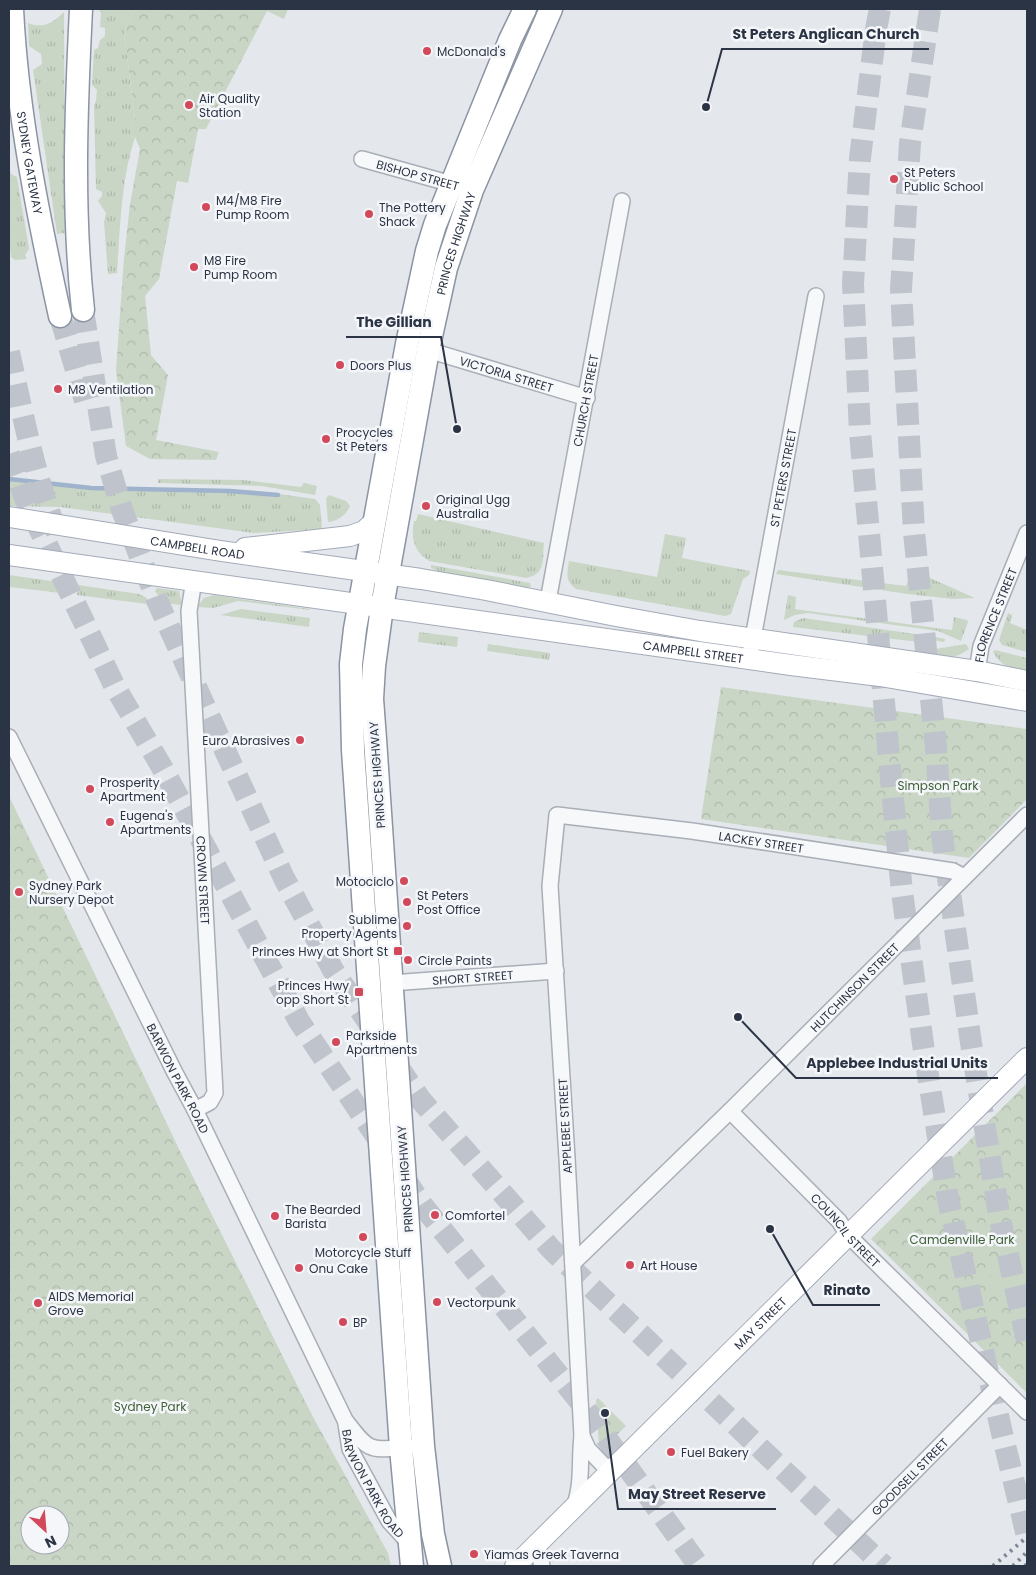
<svg xmlns="http://www.w3.org/2000/svg" width="1036" height="1575" font-family="Poppins,sans-serif">
	<style>
		.grass { fill: url(#grass-tufts) }
		.forest { fill: url(#forest-crowns); fill-rule: evenodd }
		.pitch { fill: #c9d6c5 }
		.lines { fill: none; stroke-linecap: round; stroke-linejoin: round }
		.stream { stroke: #9fb4cc; stroke-width: 4.5 }
		.highway-tunnel { stroke: #bfc3cb; stroke-width: 22; stroke-dasharray: 22 11; stroke-linecap: butt }
		.minor-casing { stroke: #a9aeb7; stroke-width: 18 }
		.major-casing { stroke: #a3abb8; stroke-width: 22 }
		.highway-casing { stroke: #8b94a3; stroke-width: 25 }
		.minor { stroke: #f7f8fa; stroke-width: 15 }
		.major { stroke: #fff; stroke-width: 20 }
		.highway { stroke: #fff; stroke-width: 22 }
		.rail { stroke: #7d8696; stroke-width: 4; stroke-dasharray: 2.5 5; stroke-linecap: butt }
		.poi-dot { fill: #d1495b; stroke: #f4f6f9; stroke-width: 2 }
		.labels { text-anchor: middle; dominant-baseline: central; stroke-width: 5; stroke-linejoin: round; paint-order: stroke }
		.poi-label { font-size: 12px; fill: #2b3445; stroke: #f4f6f9; text-anchor: start }
		.street-label { font-size: 12px; fill: #2b3445; stroke: #f4f6f9 }
		.park-label { font-size: 12px; fill: #3f6138; stroke: #f4f6f9 }
		.leader { fill: none; stroke: #2b3445; stroke-width: 2 }
		.callout-dot { fill: #2b3445; stroke: #f4f6f9; stroke-width: 2 }
		.callout-label { font-size: 14px; text-anchor: middle; font-weight: bold; fill: #2b3445; stroke: #f4f6f9; stroke-width: 5; stroke-linejoin: round; paint-order: stroke }
	</style>
	<defs>
		<pattern id="grass-tufts" width="24" height="20" patternUnits="userSpaceOnUse" patternTransform="scale(1.25)"><rect width="24" height="20" fill="#c9d6c5"/><path d="M3 7l-1-3M5 7V3M7 7l1-3M15 17l-1-3M17 17v-4M19 17l1-3" fill="none" stroke="#adb8ab"/></pattern>
		<pattern id="forest-crowns" width="20" height="18" patternUnits="userSpaceOnUse" patternTransform="scale(1.25)"><rect width="20" height="18" fill="#c9d6c5"/><path d="M2 6a3 3 0 1 1 6 0M12 15a3 3 0 1 1 6 0" fill="none" stroke="#adb8ab"/></pattern>
	</defs>
	<rect width="100%" height="100%" fill="#e4e7ec"/>
	<path class="grass" d="M98,9H137C130,16 127,23 124,33L135,119L130,129V136L135,137C121,180 120,228 117,273L108,274L104,222L106,213L98,201L102,196V192L96,189L94,105L96,101L97,90L92,85L94,50L98,48L100,40L105,36V28L100,27L101,13Z
		M64,12L65,233L57,234L33,70L42,64L41,54L29,46L28,23C43,29 53,23 64,12Z
		M9,167L11,174L17,177L29,249L25,255L27,259L15,260L11,257L9,243Z
		M9,477L48,483L105,487L250,490L315,499L320,505L322,529L254,533L60,507L9,506Z
		M158,479L243,480L301,487L304,483L317,486L315,495L262,486L158,483Z
		M329,495L346,501L350,506C346,515 338,521 328,522L326,498Z
		M418,514L544,543C542,558 547,574 526,578L429,561C413,550 411,539 414,521H416Z
		M665,534L686,538L682,558L750,571L749,575L743,579L731,614L725,616L576,589C565,581 567,574 569,561L657,577Z
		M431,565L530,583L531,587L525,588L445,574L431,568Z
		M778,570L906,586L912,570L975,598L953,599L908,594L776,574Z
		M9,575L72,584L70,594L9,587Z
		M78,585L139,594L147,598V604L77,595Z
		M157,588L179,591L182,605C168,604 163,603 155,591Z
		M214,595L310,609V610L238,601L213,608L197,607L204,598Z
		M788,595L796,597L795,609L801,610L952,630L954,617L967,620L968,622L961,641L938,631L808,613L795,615L784,620Z
		M241,609L310,618L309,627L220,615Z
		M1008,613L1012,615L1010,623L1027,630V652L1002,645L999,640Z
		M803,618L936,637L945,639L944,642L932,640L919,642L793,627L794,622Z
		M419,632L458,637L457,647L418,642Z
		M488,644L550,653L549,660L487,651Z
		M966,644L969,649C955,659 949,658 934,655L935,649Z
		M995,650L1027,658V671C1011,668 1002,668 993,652Z"/>
	<path class="forest" d="M137,9H288L284,19L267,11L206,129H198L188,183L177,181L159,279L145,296L151,355L168,375L156,440L219,452L216,460L150,459L126,446L116,370L124,258L130,204L140,149L135,137L130,136V129L135,119L124,33C127,23 130,16 137,9Z
		M721,687L1027,729V799L969,858L701,819Z
		M9,796L180,1151L313,1417L388,1553L391,1566H9ZM30,1515H60V1545H30Z
		M1027,1083V1393L871,1239Z
		M598,1398L626,1426L603,1448L599,1445L596,1400Z"/>
	<path class="pitch" d="M1027,1225V1313L985,1284Z"/>
	<g class="lines">
		<path class="stream" d="M9,479L91,488L230,491L278,495"/>
		<path class="highway-tunnel" d="M880,9L876,29L860,158L853,284L860,432L889,758L902,892L923,1044L948,1199L1002,1433L1027,1536
			M930,9L910,143L901,289L914,532L936,748L942,835L971,1043L999,1214L1027,1341
			M83,310L106,456L122,510L156,598L216,731L284,878L333,970L420,1099L551,1249L884,1566
			M60,316L86,404
			M9,352C23,415 35,479 59,538
			M9,454L27,503L114,685L163,769L299,1021L423,1206L581,1403L699,1566"/>
		<g class="minor-casing">
			<g id="minor">
				<path id="s1" d="M362,159L459,186"/>
				<path id="s2" d="M428,350L587,398"/>
				<path id="s3" d="M194,580L189,611L215,1093L210,1102L195,1110"/>
				<path id="s4" d="M548,601L622,201"/>
				<path id="s5" d="M751,649L816,296"/>
				<path id="s6" d="M977,671L981,646L1027,533"/>
				<path id="s7" d="M9,737L174,1071L195,1110L345,1420C370,1453 369,1450 409,1447"/>
				<path id="s8" d="M391,983L556,971"/>
				<path id="s9" d="M730,1111L839,1221L848,1235L1027,1412"/>
				<path id="s10" d="M573,1263L730,1111L1027,815"/>
				<path id="s11" d="M346,1424L350,1449L389,1521L409,1543"/>
				<path d="M582,1436L588,1449L610,1472"/>
				<path id="s12" d="M574,1507C583,1484 579,1460 582,1436L567,1158L550,886L557,815L692,831L953,871L964,877"/>
				<path d="M537,1544L542,1566"/>
				<path id="s13" d="M821,1566L1000,1385"/>
			</g>
		</g>
		<g class="major-casing">
			<g id="major">
				<path id="s14" d="M9,517L221,551L421,579L486,590L616,616L700,631L977,671L1027,681"/>
				<path d="M245,548L350,536L364,531L374,522"/>
				<path id="s15" d="M9,555L791,665L880,676L1027,701"/>
				<path id="s16" d="M515,1566L1027,1058"/>
			</g>
		</g>
		<g class="highway-casing">
			<g id="highway">
				<path id="s17" d="M12,9C17,112 38,215 60,316"/>
				<path d="M81,9C76,109 72,209 83,310"/>
				<path d="M412,1566L401,1448L353,750L351,664L355,629L407,344L427,251L435,225L510,40L525,9"/>
				<path id="s18" d="M440,1566L433,1534L423,1446L375,739L372,699L374,666L382,607L428,350L446,268L472,190L551,9"/>
			</g>
		</g>
		<use href="#minor" class="minor"/>
		<use href="#major" class="major"/>
		<use href="#highway" class="highway"/>
		<path class="rail" d="M993,1566L1027,1537
			M1013,1566L1027,1552
			M1025,1566L1027,1564"/>
	</g>
	<g class="poi-dot">
		<circle cx="427" cy="51" r="5"/>
		<circle cx="189" cy="105" r="5"/>
		<circle cx="894" cy="179" r="5"/>
		<circle cx="206" cy="207" r="5"/>
		<circle cx="369" cy="214" r="5"/>
		<circle cx="194" cy="267" r="5"/>
		<circle cx="340" cy="365" r="5"/>
		<circle cx="58" cy="389" r="5"/>
		<circle cx="326" cy="439" r="5"/>
		<circle cx="426" cy="506" r="5"/>
		<circle cx="300" cy="740" r="5"/>
		<circle cx="90" cy="789" r="5"/>
		<circle cx="110" cy="822" r="5"/>
		<circle cx="404" cy="881" r="5"/>
		<circle cx="19" cy="892" r="5"/>
		<circle cx="407" cy="902" r="5"/>
		<circle cx="407" cy="926" r="5"/>
		<rect x="393" y="946" width="10" height="10" rx="2.5"/>
		<circle cx="408" cy="960" r="5"/>
		<rect x="354" y="987" width="10" height="10" rx="2.5"/>
		<circle cx="336" cy="1042" r="5"/>
		<circle cx="435" cy="1215" r="5"/>
		<circle cx="275" cy="1216" r="5"/>
		<circle cx="363" cy="1237" r="5"/>
		<circle cx="630" cy="1265" r="5"/>
		<circle cx="299" cy="1268" r="5"/>
		<circle cx="437" cy="1302" r="5"/>
		<circle cx="38" cy="1303" r="5"/>
		<circle cx="343" cy="1322" r="5"/>
		<circle cx="671" cy="1452" r="5"/>
		<circle cx="474" cy="1554" r="5"/>
	</g>
	<g class="labels">
		<g class="poi-label">
			<text x="437" y="51">McDonald's</text>
			<text x="199" y="98">Air Quality<tspan x="199" dy="14">Station</tspan></text>
			<text x="904" y="172">St Peters<tspan x="904" dy="14">Public School</tspan></text>
			<text x="216" y="200">M4/M8 Fire<tspan x="216" dy="14">Pump Room</tspan></text>
			<text x="379" y="207">The Pottery<tspan x="379" dy="14">Shack</tspan></text>
			<text x="204" y="260">M8 Fire<tspan x="204" dy="14">Pump Room</tspan></text>
			<text x="350" y="365">Doors Plus</text>
			<text x="68" y="389">M8 Ventilation</text>
			<text x="336" y="432">Procycles<tspan x="336" dy="14">St Peters</tspan></text>
			<text x="436" y="499">Original Ugg<tspan x="436" dy="14">Australia</tspan></text>
			<text x="290" y="740" text-anchor="end">Euro Abrasives</text>
			<text x="100" y="782">Prosperity<tspan x="100" dy="14">Apartment</tspan></text>
			<text x="120" y="815">Eugena's<tspan x="120" dy="14">Apartments</tspan></text>
			<text x="394" y="881" text-anchor="end">Motociclo</text>
			<text x="29" y="885">Sydney Park<tspan x="29" dy="14">Nursery Depot</tspan></text>
			<text x="417" y="895">St Peters<tspan x="417" dy="14">Post Office</tspan></text>
			<text x="397" y="919" text-anchor="end">Sublime<tspan x="397" dy="14">Property Agents</tspan></text>
			<text x="388" y="951" text-anchor="end">Princes Hwy at Short St</text>
			<text x="418" y="960">Circle Paints</text>
			<text x="349" y="985" text-anchor="end">Princes Hwy<tspan x="349" dy="14">opp Short St</tspan></text>
			<text x="346" y="1035">Parkside<tspan x="346" dy="14">Apartments</tspan></text>
			<text x="285" y="1209">The Bearded<tspan x="285" dy="14">Barista</tspan></text>
			<text x="445" y="1215">Comfortel</text>
			<text x="363" y="1252" text-anchor="middle">Motorcycle Stuff</text>
			<text x="640" y="1265">Art House</text>
			<text x="309" y="1268">Onu Cake</text>
			<text x="48" y="1296">AIDS Memorial<tspan x="48" dy="14">Grove</tspan></text>
			<text x="447" y="1302">Vectorpunk</text>
			<text x="353" y="1322">BP</text>
			<text x="681" y="1452">Fuel Bakery</text>
			<text x="484" y="1554">Yiamas Greek Taverna</text>
		</g>
		<g class="street-label">
			<text stroke="none"><textPath href="#s17" startOffset="155">SYDNEY GATEWAY</textPath></text>
			<text stroke="none"><textPath href="#s1" startOffset="58">BISHOP STREET</textPath></text>
			<text stroke="none"><textPath href="#s18" startOffset="1334">PRINCES HIGHWAY</textPath></text>
			<text stroke="none"><textPath href="#s2" startOffset="82">VICTORIA STREET</textPath></text>
			<text stroke="none"><textPath href="#s4" startOffset="204">CHURCH STREET</textPath></text>
			<text stroke="none"><textPath href="#s5" startOffset="174">ST PETERS STREET</textPath></text>
			<text stroke="none"><textPath href="#s14" startOffset="191">CAMPBELL ROAD</textPath></text>
			<text stroke="none"><textPath href="#s6" startOffset="59">FLORENCE STREET</textPath></text>
			<text stroke="none"><textPath href="#s15" startOffset="691">CAMPBELL STREET</textPath></text>
			<text transform="translate(377 775) rotate(-94)">PRINCES HIGHWAY</text>
			<text stroke="none"><textPath href="#s12" startOffset="900">LACKEY STREET</textPath></text>
			<text stroke="none"><textPath href="#s3" startOffset="301">CROWN STREET</textPath></text>
			<text stroke="none"><textPath href="#s8" startOffset="82">SHORT STREET</textPath></text>
			<text stroke="none"><textPath href="#s10" startOffset="394">HUTCHINSON STREET</textPath></text>
			<text stroke="none"><textPath href="#s7" startOffset="381">BARWON PARK ROAD</textPath></text>
			<text transform="translate(565 1126) rotate(-93)">APPLEBEE STREET</text>
			<text transform="translate(405 1179) rotate(-94)">PRINCES HIGHWAY</text>
			<text stroke="none"><textPath href="#s9" startOffset="166">COUNCIL STREET</textPath></text>
			<text stroke="none"><textPath href="#s16" startOffset="345">MAY STREET</textPath></text>
			<text stroke="none"><textPath href="#s13" startOffset="126">GOODSELL STREET</textPath></text>
			<text stroke="none"><textPath href="#s11" startOffset="66">BARWON PARK ROAD</textPath></text>
		</g>
		<g class="park-label">
			<text x="938" y="785">Simpson Park</text>
			<text x="962" y="1239">Camdenville Park</text>
			<text x="150" y="1406">Sydney Park</text>
		</g>
	</g>
	<path class="leader" d="M706 107L722 49H929M457 429L441 337H346M738 1017L796 1078H998M770 1229L813 1305H880M605 1413L618 1509H776"/>
	<g class="callout-dot">
		<circle cx="706" cy="107" r="5"/>
		<circle cx="457" cy="429" r="5"/>
		<circle cx="738" cy="1017" r="5"/>
		<circle cx="770" cy="1229" r="5"/>
		<circle cx="605" cy="1413" r="5"/>
	</g>
	<g class="callout-label">
		<text x="826" y="39">St Peters Anglican Church</text>
		<text x="394" y="327">The Gillian</text>
		<text x="897" y="1068">Applebee Industrial Units</text>
		<text x="847" y="1295">Rinato</text>
		<text x="697" y="1499">May Street Reserve</text>
	</g>
	<rect width="1036" height="1575" fill="none" stroke="#2b3445" stroke-width="20"/>
	<g transform="translate(45 1530) rotate(154)"><circle r="24" fill="#f4f6f9" stroke="#a4a8b1"/>
	<path d="M0-4L9 19L0 12L-9 19Z" fill="#d1495b"/>
	<text y="-8" font-size="14" font-weight="bold" text-anchor="middle" fill="#2b3445">N</text>
	</g>
</svg>
